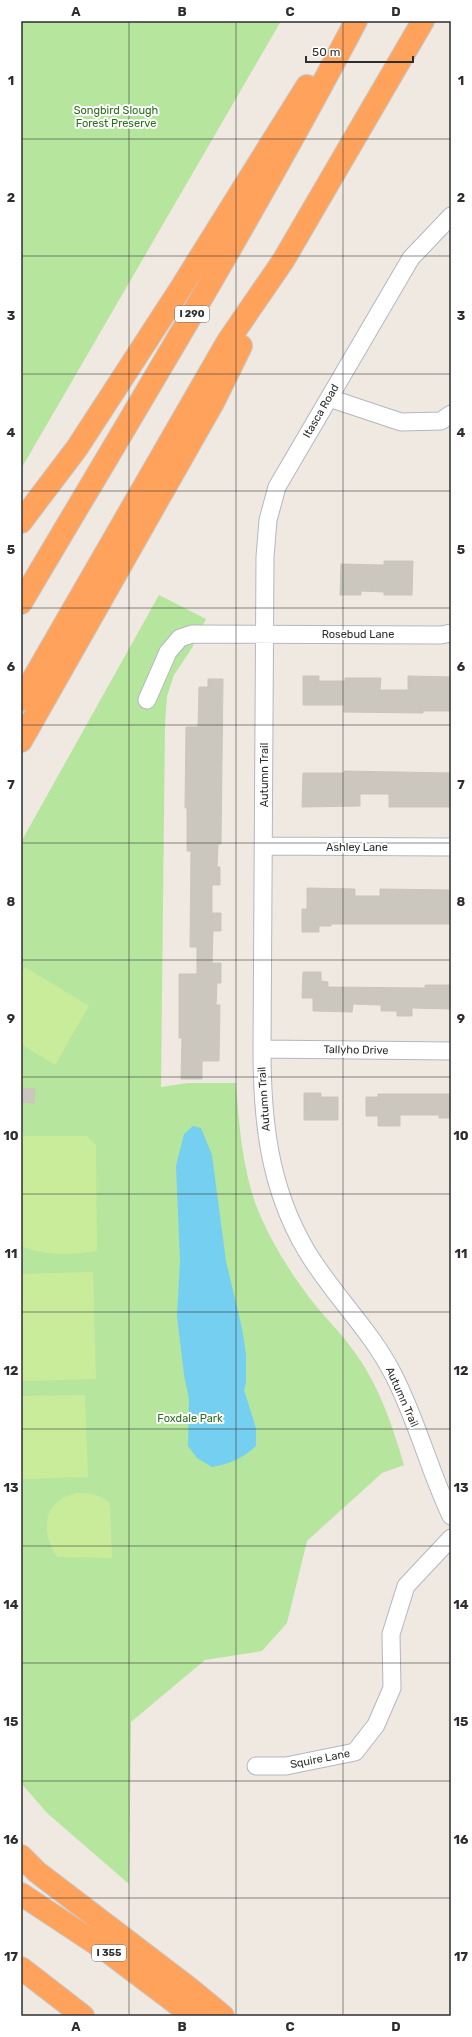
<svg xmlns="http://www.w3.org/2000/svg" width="472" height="2037" font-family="Rubik,sans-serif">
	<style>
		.green { fill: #b6e59e }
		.pitch { fill: #c9ec9a }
		.water { fill: #75cff0 }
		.building { fill: #cbc7bf; stroke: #cbc5ba }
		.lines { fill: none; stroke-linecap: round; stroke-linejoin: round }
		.minor-casing { stroke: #b4b7c1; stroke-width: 19 }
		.highway-casing { stroke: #c9c9c9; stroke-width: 24 }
		.minor { stroke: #fff; stroke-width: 17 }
		.highway { stroke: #ffa35c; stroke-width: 22 }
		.grid { fill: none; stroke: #2e2e2e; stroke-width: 1; stroke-opacity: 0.55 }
		.labels { text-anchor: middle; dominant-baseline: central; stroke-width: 4; stroke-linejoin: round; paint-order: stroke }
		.shield { fill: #fff; stroke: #6d6d6d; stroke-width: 1 }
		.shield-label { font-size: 10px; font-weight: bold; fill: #2e2e2e }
		.park-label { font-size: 11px; fill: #2c6e1b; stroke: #fff }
		.street-label { font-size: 11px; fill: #2e2e2e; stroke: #fff }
		.neatline { fill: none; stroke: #2e2e2e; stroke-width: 1.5 }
		.grid-label { font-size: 13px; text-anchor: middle; font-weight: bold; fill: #2e2e2e }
	</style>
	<rect width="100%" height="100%" fill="#efe9e1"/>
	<path class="green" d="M21,21H281L21,469Z
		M159,595L206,619L192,648L174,675L167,696L165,724L161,1087L188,1083H236C239,1124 242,1166 256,1205C269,1239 293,1278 316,1306C328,1321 342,1334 353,1350C379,1385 392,1424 404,1465L382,1473L307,1541L287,1623L262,1651L205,1660L131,1722L129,1884L47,1813L21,1783V842Z"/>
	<path class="pitch" d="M25,967L89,1006L55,1065L21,1044V973Z
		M21,1136H87L96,1145L97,1251C72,1255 44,1256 21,1246Z
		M93,1272L96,1379L21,1381V1274Z
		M85,1395L88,1477L21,1479V1396Z
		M77,1493C90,1493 100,1494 110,1503L112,1558L57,1557C40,1531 43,1500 77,1493Z"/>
	<path class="water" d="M193,1126L201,1128L212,1155L226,1261L242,1328L246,1355V1383L244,1390L256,1428V1446C243,1458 229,1464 212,1467L197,1458L188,1446L189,1399L184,1375L177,1316L180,1261L176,1166L184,1134Z"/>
	<path class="building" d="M384,561H413L412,595H384V592L361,591V595H340L341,564L384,565Z
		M303,676H319V681H345V678H381L380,690H408V676L451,677V711H423V713L344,712V705H303Z
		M208,679H223L221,844H218L217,867H220V885H212V913H221V931H213L212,963H221V983H217L216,1005H220L219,1061H202V1079H181L182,1038H179V974H197V947H190L191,851H187V808H185L186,727H198L199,687H208Z
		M344,771L451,773V807H389V794H360V806L302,807L303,773H344Z
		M307,888L355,889V896H380V889L451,890V924H331V926H319V932H302V909H307Z
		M303,972H321V981L328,982V987L425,988V985H451V1009L412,1008V1016H397V1011H381V1005L353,1004L352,1012L313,1011V998H302Z
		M21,1088L35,1089L34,1103L21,1102Z
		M304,1093H321V1097H338V1120H304Z
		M378,1094H451V1118H439V1115H400V1126H378V1116H366V1097H378Z"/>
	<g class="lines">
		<g class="minor-casing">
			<path id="minor" d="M451,216L411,258L277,487L268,520L265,557L262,1049C262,1121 269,1187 306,1250C332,1294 370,1329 393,1374C417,1420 429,1470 451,1516
				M329,398L401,422L441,421L451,414
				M147,700L168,652L180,638L192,634L441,635L451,633
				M264,846L451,847
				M262,1049L451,1051
				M256,1766H286L355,1752L376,1725L392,1688L391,1634L406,1586L451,1538"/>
		</g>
		<g class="highway-casing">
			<path id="highway" d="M21,522L77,448L179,291L307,86
				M21,603C135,410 252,219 356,21
				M21,700L228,341L283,261L423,21
				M21,741L214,401L241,346
				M21,1856L37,1872L189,1988L223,2016
				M21,1894L107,1951L193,2016
				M21,1968L83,2016"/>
		</g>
		<use href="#minor" class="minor"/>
		<use href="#highway" class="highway"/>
	</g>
	<path class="grid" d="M129,21V2016M236,21V2016M343,21V2016M21,139H451M21,256H451M21,374H451M21,491H451M21,608H451M21,725H451M21,843H451M21,960H451M21,1077H451M21,1194H451M21,1312H451M21,1429H451M21,1546H451M21,1663H451M21,1781H451M21,1898H451"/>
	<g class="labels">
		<g class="shield">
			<rect x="175" y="306" width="34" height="16" rx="3"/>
			<rect x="92" y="1945" width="34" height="16" rx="3"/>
		</g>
		<g class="shield-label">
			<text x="192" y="314">I 290</text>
			<text x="109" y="1953">I 355</text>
		</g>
		<g class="park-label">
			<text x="116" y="110">Songbird Slough<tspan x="116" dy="13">Forest Preserve</tspan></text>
			<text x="190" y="1418">Foxdale Park</text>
		</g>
		<g class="street-label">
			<text transform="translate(321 411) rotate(-60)">Itasca Road</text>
			<text x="358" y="634">Rosebud Lane</text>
			<text transform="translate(264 775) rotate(-90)">Autumn Trail</text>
			<text x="357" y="847">Ashley Lane</text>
			<text transform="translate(356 1050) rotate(1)">Tallyho Drive</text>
			<text transform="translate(264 1099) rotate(-94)">Autumn Trail</text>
			<text transform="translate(402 1397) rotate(66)">Autumn Trail</text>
			<text transform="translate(320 1759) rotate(-11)">Squire Lane</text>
		</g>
	</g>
	<rect width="472" height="2037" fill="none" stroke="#ffffff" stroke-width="44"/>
	<path d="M306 56v6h107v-6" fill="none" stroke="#2e2e2e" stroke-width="2"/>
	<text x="312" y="56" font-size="12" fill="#2e2e2e" stroke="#ffffff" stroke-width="3" paint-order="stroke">50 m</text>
	<rect x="22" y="22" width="428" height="1993" class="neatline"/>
	<g class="grid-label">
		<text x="76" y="16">A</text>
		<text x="182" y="16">B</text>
		<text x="290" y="16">C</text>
		<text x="396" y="16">D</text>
		<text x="11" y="85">1</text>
		<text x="461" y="85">1</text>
		<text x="11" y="202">2</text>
		<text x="461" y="202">2</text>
		<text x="11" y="320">3</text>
		<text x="461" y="320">3</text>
		<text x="11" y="437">4</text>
		<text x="461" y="437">4</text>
		<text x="11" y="554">5</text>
		<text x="461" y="554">5</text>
		<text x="11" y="671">6</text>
		<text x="461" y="671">6</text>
		<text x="11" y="789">7</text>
		<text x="461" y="789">7</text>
		<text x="11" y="906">8</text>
		<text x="461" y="906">8</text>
		<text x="11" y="1023">9</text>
		<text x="461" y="1023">9</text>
		<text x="11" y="1140">10</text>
		<text x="461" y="1140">10</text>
		<text x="11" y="1258">11</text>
		<text x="461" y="1258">11</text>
		<text x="11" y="1375">12</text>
		<text x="461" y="1375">12</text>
		<text x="11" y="1492">13</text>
		<text x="461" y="1492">13</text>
		<text x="11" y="1609">14</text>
		<text x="461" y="1609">14</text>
		<text x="11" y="1726">15</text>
		<text x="461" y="1726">15</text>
		<text x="11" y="1844">16</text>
		<text x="461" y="1844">16</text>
		<text x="11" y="1961">17</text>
		<text x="461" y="1961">17</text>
		<text x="76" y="2031">A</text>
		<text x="182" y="2031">B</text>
		<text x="290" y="2031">C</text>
		<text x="396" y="2031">D</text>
	</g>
</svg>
